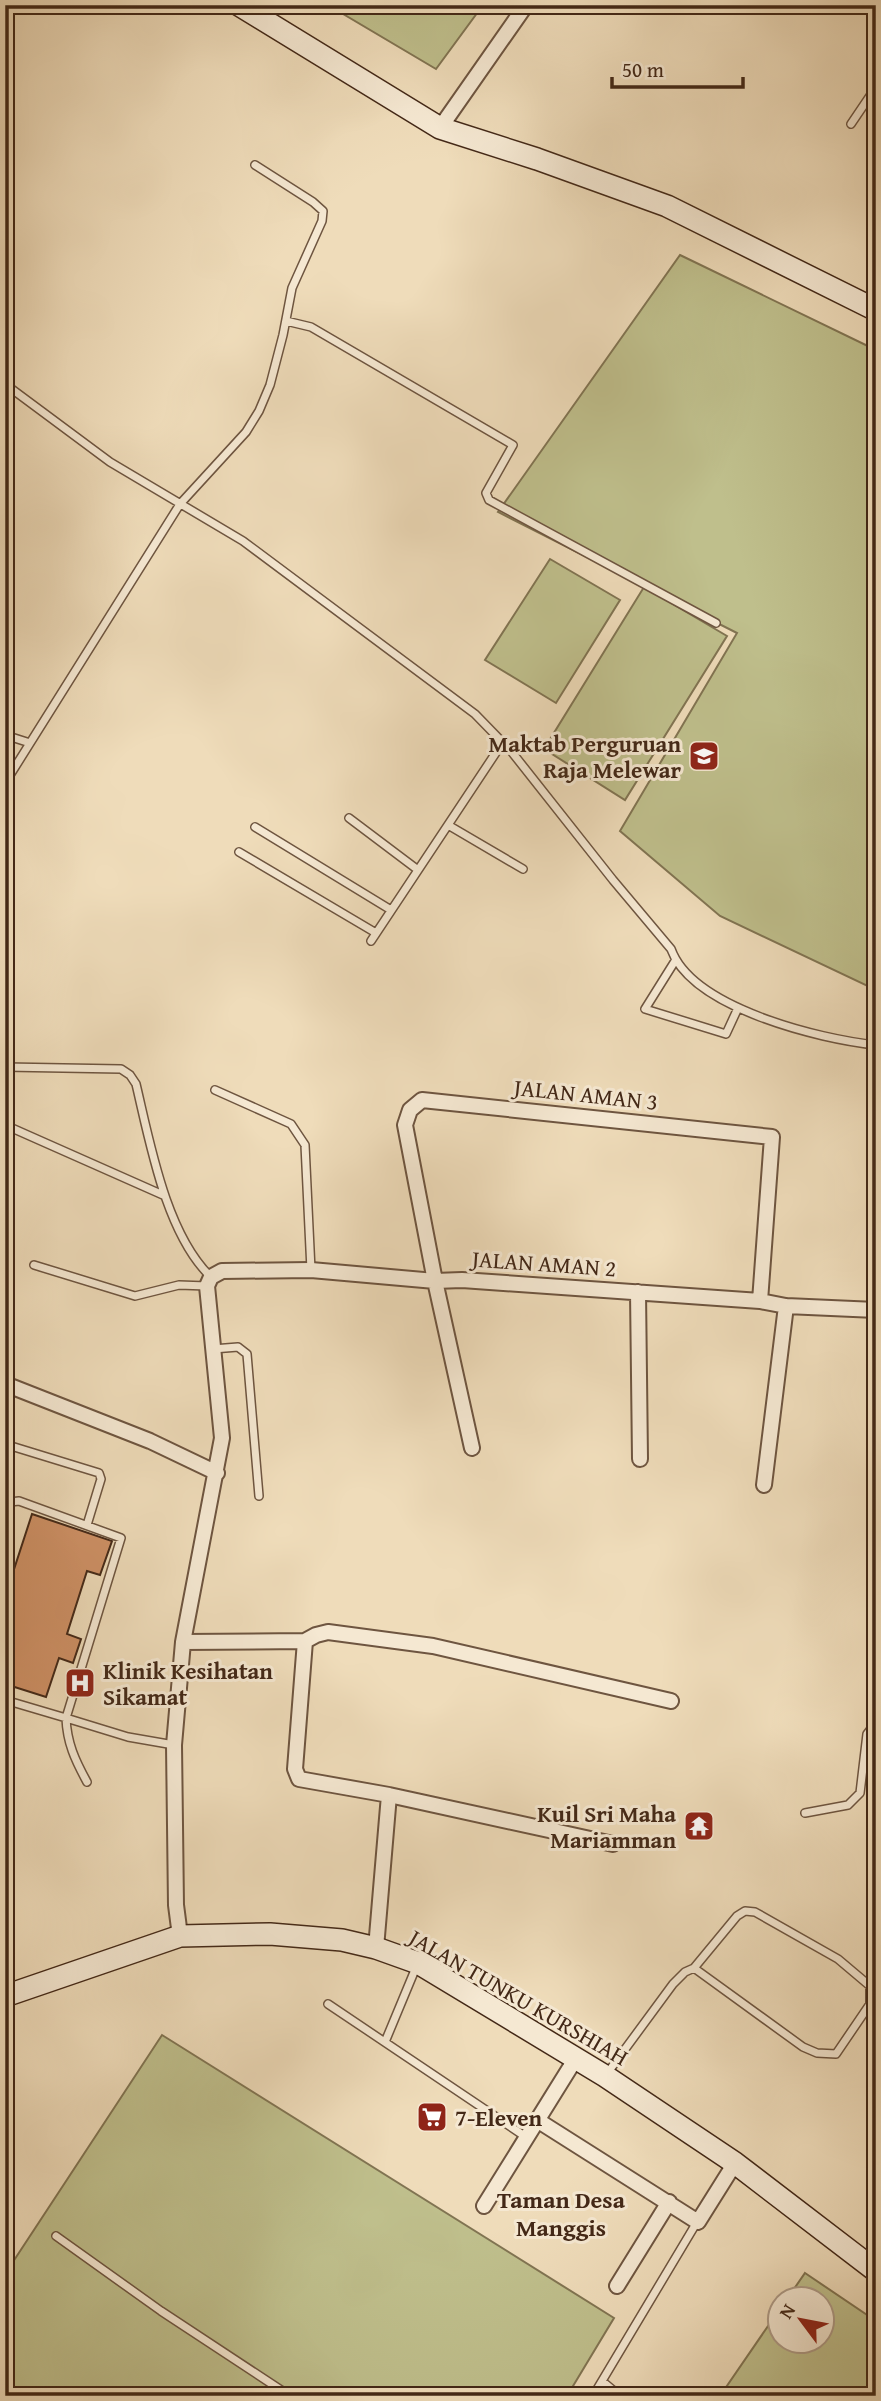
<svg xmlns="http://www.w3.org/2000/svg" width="881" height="2401" font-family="'Gentium Book Plus',serif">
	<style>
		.green { fill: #bfbf8c; stroke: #817452; stroke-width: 2 }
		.building { fill: #cf9166; stroke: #432817; stroke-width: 2 }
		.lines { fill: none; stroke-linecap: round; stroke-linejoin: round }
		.lane-casing { stroke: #6e5540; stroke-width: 10 }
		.street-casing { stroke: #6e5540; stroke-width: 18 }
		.secondary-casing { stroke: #432817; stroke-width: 24 }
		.lane { stroke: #f5e8d2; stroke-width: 7 }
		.street { stroke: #f5e8d2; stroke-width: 14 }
		.secondary { stroke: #f5e8d2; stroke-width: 21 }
		.labels { text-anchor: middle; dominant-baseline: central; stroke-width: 6; stroke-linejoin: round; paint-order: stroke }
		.poi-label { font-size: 23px; font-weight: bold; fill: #432817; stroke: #f5e8d2; text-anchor: end }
		.street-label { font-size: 23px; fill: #432817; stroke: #f5e8d2 }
		.neighbourhood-label { font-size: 24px; font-weight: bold; fill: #432817; stroke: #f5e8d2 }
	</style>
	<rect width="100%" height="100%" fill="#efdcba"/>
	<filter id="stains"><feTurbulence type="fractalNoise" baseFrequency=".00286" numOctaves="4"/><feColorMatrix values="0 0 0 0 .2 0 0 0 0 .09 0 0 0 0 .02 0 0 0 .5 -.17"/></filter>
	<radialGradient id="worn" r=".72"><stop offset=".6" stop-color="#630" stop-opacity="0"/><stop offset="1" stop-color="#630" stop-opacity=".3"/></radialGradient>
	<path class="green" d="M328,5H483L436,69Z
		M680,255L876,350V990L720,916L620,831L737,633L498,512Z
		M550,559L620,600L556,703L485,660Z
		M644,587L727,636L625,800L544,749Z
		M162,2035L614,2318L567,2396H5V2274Z
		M805,2273L876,2321V2396H720L779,2310L780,2342H822V2300L787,2299Z"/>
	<path class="building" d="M32,1514L112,1541L100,1575L87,1571L67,1634L81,1639L73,1663L59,1658L46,1697L5,1684V1597Z"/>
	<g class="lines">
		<g class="lane-casing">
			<path id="lane" d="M851,124L876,87
				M286,321L311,327L513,445L486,493L489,500L716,623
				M5,384L110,462L243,541L475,714L511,751L613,880L671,949C692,1008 819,1039 876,1045
				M5,735L30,743
				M5,783L180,504L246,432L259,411L270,385L283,335L292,288L322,221L323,211L313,202L255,165
				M349,818L418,870
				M448,825L523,869
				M255,827L391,910
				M239,852L376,933
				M371,941L503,742
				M675,961L645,1009L726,1034L738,1008
				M5,1067L121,1069L130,1075L136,1084C150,1143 166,1234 211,1277
				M215,1090L291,1124L305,1145L311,1270
				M5,1125L163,1195
				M34,1265L135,1296L179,1285L207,1286
				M213,1349L238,1347L247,1354L259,1496
				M5,1448L11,1446L99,1473L101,1479L87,1525
				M5,1505L10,1502L19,1501L121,1538L66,1718L5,1700
				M87,1782C75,1760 67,1743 66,1718L128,1737L174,1745
				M805,1813L848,1805L860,1793L867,1734L876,1722
				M328,2004L526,2137
				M385,2042L417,1965
				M606,2075L673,1984L685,1972L694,1968L737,1916L745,1911L755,1912L838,1959L870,1986V2004L836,2054L817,2053L803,2047L694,1968
				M56,2236L161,2311L290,2396
				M602,2381L620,2396
				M593,2396L697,2222"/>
		</g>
		<g class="street-casing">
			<path id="street" d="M440,128L526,5
				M638,1292L640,1459
				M5,1384L150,1441L217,1473
				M472,1448L435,1281L405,1125L410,1110L422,1100L772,1137L760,1301
				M764,1485L786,1306
				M305,1641L295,1769L299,1779L389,1795L376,1948
				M183,1642L305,1641L316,1635L328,1632L433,1646L671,1701
				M389,1795L613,1844
				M180,1936L176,1905L174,1745L183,1642L222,1438L207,1286L211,1277L222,1271L311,1270L435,1281L462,1280L760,1301L786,1306L876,1310
				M537,2120L698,2222L735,2163
				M484,2206L576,2058
				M617,2286L669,2202"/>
		</g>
		<g class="secondary-casing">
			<path id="secondary" d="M239,5L440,128L537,159L667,206L876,310
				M5,1996L180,1936L270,1934L342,1940L376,1948L418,1963L605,2076L735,2163L876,2271"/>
		</g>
		<use href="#lane" class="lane"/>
		<use href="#street" class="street"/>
		<use href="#secondary" class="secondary"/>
	</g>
	<defs>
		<g id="university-square" transform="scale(1.575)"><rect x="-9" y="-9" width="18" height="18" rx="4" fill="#8f2418" stroke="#f5e8d2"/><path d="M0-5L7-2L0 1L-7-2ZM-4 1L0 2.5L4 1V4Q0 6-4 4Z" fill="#fff"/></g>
		<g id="hospital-square" transform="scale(1.575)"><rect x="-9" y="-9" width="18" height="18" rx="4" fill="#8f2418" stroke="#f5e8d2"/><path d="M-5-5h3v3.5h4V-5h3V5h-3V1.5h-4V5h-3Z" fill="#fff"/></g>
		<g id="temple-square" transform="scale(1.575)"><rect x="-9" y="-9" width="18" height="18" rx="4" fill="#8f2418" stroke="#f5e8d2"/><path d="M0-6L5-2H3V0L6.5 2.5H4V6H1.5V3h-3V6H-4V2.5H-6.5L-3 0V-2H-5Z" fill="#fff"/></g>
		<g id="supermarket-square" transform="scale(1.575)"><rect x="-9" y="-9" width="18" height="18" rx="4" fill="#8f2418" stroke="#f5e8d2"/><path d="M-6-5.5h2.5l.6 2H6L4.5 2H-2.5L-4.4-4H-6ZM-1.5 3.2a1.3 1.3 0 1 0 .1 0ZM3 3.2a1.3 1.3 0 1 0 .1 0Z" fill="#fff"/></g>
	</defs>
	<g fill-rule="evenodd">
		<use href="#university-square" x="704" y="756"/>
		<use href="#hospital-square" x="80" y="1683"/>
		<use href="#temple-square" x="699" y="1826"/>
		<use href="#supermarket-square" x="432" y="2117"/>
	</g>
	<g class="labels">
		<g class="poi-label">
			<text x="681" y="743">Maktab Perguruan<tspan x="681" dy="26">Raja Melewar</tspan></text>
			<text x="103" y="1670" text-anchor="start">Klinik Kesihatan<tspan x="103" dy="26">Sikamat</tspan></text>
			<text x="676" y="1813">Kuil Sri Maha<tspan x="676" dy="26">Mariamman</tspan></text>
			<text x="455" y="2117" text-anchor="start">7-Eleven</text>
		</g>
		<g class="street-label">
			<text transform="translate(586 1094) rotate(6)">JALAN AMAN 3</text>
			<text transform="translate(544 1263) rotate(4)">JALAN AMAN 2</text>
			<text transform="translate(519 1997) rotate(30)">JALAN TUNKU KURSHIAH</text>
		</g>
		<g class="neighbourhood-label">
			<text x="561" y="2199">Taman Desa<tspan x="561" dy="28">Manggis</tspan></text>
		</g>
	</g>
	<rect width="881" height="2401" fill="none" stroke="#efdcba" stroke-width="28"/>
	<rect x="7" y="7" width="867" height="2387" fill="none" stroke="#432817" stroke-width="3.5"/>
	<rect x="14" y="14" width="853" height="2373" fill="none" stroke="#432817" stroke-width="2"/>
	<g transform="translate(801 2320) rotate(302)"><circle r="33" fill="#f5e8d2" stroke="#ae9b87" stroke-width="2"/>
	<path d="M0-5L12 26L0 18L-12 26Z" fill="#8f2418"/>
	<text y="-10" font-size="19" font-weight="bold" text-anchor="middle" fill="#432817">N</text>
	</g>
	<path d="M612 77v10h131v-10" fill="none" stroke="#432817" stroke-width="3.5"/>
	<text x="622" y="77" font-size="21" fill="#432817" stroke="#f5e8d2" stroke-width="5" paint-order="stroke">50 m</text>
	<rect width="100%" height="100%" filter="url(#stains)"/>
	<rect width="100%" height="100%" fill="url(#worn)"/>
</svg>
